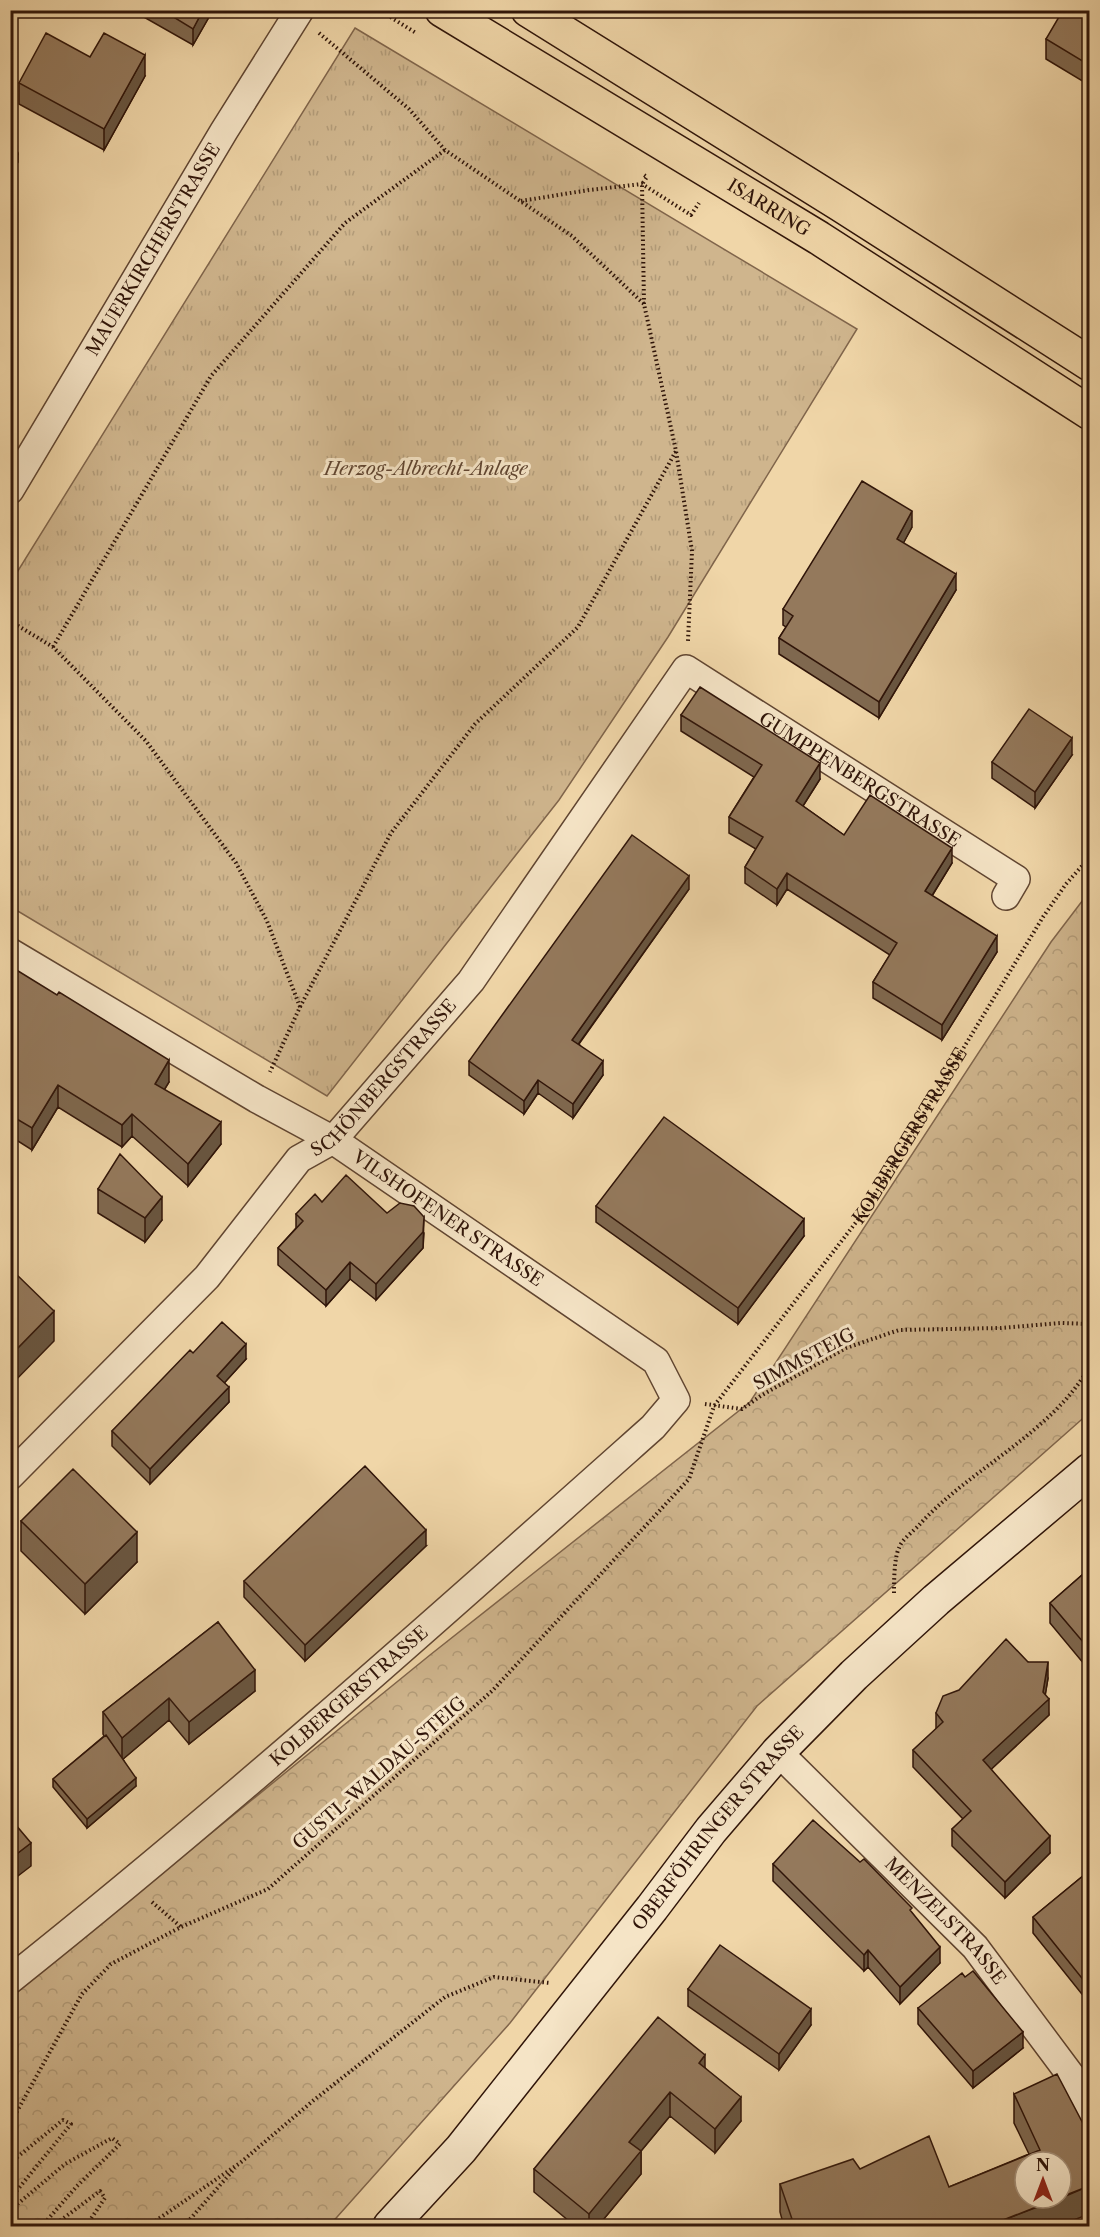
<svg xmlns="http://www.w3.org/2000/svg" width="1100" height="2237" font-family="'Libre Caslon Text',serif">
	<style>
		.forest { fill: url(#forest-crowns); stroke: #80654b; stroke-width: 1.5 }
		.park { fill: url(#park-tufts); stroke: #80654b; stroke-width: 1.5 }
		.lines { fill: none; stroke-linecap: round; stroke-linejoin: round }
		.minor-casing { stroke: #604531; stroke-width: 30 }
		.secondary-casing { stroke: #301509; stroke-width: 36 }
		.trunk-casing { stroke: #301509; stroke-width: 36 }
		.path { stroke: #301509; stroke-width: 4; stroke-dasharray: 1.5 3; stroke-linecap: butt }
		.minor { stroke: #f5e4c6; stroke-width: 27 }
		.secondary { stroke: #f5e4c6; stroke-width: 33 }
		.trunk { stroke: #f0d6a8; stroke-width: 33 }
		.wall { fill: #7f684f; stroke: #301509; stroke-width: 1.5 }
		.shaded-wall { fill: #685540; stroke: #301509; stroke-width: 1.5 }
		.building { fill: #94795c; stroke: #301509; stroke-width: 1.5 }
		.labels { text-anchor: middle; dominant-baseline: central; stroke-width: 6; stroke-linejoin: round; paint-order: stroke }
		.street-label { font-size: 18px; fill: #301509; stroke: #f5e4c6 }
		.park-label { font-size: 18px; font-style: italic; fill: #604531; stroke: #f5e4c6 }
	</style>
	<defs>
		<pattern id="forest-crowns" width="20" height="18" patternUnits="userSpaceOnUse" patternTransform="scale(1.5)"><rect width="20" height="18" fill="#cfb58d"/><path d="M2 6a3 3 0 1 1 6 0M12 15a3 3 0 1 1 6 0" fill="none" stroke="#b29b78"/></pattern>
		<pattern id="park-tufts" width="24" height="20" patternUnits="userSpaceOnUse" patternTransform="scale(1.5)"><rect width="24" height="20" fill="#cfb58d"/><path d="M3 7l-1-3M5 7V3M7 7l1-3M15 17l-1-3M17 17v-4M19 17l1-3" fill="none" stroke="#b29b78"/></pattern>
	</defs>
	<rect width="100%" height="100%" fill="#f0d6a8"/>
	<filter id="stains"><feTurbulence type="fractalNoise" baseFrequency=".00333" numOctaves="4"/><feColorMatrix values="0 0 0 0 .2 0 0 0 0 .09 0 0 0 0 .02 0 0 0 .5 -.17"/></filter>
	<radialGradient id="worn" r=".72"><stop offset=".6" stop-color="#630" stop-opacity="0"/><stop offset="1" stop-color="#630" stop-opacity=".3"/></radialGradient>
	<path class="forest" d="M1089,892V1413L757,1706L510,2023L329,2226H11V1996L430,1655L750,1402L1051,942Z"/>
	<path class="park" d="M355,28L857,329L668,637L559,800L327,1096L11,907V582Z"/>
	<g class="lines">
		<g class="minor-casing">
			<g id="minor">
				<path id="s2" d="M10,490L224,131L300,10"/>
				<path id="s3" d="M10,952L257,1099L333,1140L656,1361L676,1400L653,1427C442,1615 231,1804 10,1980"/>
				<path id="s4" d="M10,1476L207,1277L299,1159L333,1140L471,981L686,669L1016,879L1006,896"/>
				<path id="s5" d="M778,1752L975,1947L1075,2081L1090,2109"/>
			</g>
		</g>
		<g class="secondary-casing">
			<g id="secondary">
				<path id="s6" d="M390,2226L461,2149L652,1908L711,1830L778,1752L854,1675L936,1600L1090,1470"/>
			</g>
		</g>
		<g class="trunk-casing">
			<g id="trunk">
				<path id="s7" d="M442,10L819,238L1090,413"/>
				<path d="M528,10L841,205L1090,364"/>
			</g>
		</g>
		<g class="path">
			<path d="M379,10L416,33"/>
			<path d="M319,33L409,109L445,150L572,236L644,304L676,451L692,551L688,641"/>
			<path d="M521,201L589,190L642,184L691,215L699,203"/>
			<path d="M644,304L642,184L647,177L644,175"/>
			<path d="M10,621L53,647L146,741L236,863L267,921L300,1007L270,1072"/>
			<path d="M53,647L211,376L345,223L445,150"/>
			<path d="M300,1007L391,833L475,724L578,627L676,451"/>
			<path d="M705,1404L742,1409L762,1395L846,1348L899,1330L1001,1328L1061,1323L1090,1324"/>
			<path d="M894,1593C894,1582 894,1558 899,1548C902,1539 914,1531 920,1524C971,1468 1052,1433 1090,1366"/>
			<path d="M152,1902L181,1927"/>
			<path d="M10,2106L19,2108"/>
			<path id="s1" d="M10,2124L82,1994L111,1964L181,1927L268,1889L492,1691L689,1479L714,1406L864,1212L1043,917L1066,884L1090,857"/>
			<path d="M10,2163L63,2120L71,2124L10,2199"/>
			<path d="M10,2205L14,2207L65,2164L112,2138L120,2144L77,2186L42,2226"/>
			<path d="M53,2226L100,2191L105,2198L86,2226"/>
			<path d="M148,2226L240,2163L314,2100L445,1997L494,1977L550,1983"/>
			<path d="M184,2226L235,2168"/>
		</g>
		<use href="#minor" class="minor"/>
		<use href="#secondary" class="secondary"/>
		<use href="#trunk" class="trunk"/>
	</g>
	<path class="wall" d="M135,10H213L193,45L135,12Z
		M1089,10V85L1046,59V39Z
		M145,76L104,150L19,104V83Z
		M912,527L903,543L956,590L879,718L779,654V638L786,627L783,625V609Z
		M681,715L820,779L803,806L844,835L952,863L932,896L997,952L942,1040L873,998V982L890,955L787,889L777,905L745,883V867L756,849L729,833V817L754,777L681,731Z
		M1072,755L1035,808L992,778V762Z
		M689,889L579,1044L603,1075L573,1118L538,1093L524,1114L469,1075V1061Z
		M10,966L169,1082L164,1090L221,1144L188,1186L132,1136L122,1147L58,1107L32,1150L10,1136Z
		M98,1189L162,1220L145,1242L98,1213Z
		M322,1202L387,1213L424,1233L423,1248L376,1300L350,1279L326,1306L278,1265V1248L296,1228V1214Z
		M596,1206L804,1236L738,1324L596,1222Z
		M193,1353L246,1359L224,1383L229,1402L150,1484L112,1446V1431Z
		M21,1521L137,1562L85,1614L21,1551Z
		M426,1546L305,1661L244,1597V1581Z
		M1089,1569V1670L1050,1623V1603Z
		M218,1622L255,1691L189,1744L169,1720L123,1759L136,1786L87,1828L53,1787V1779L104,1736L103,1734V1712Z
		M1028,1662L1048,1678L1045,1695L1049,1715L991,1769L1050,1853L1005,1898L952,1846V1829L963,1819L913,1767V1750L936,1729V1713Z
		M773,1864L912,1913L940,1963L900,2004L868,1967L864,1971L773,1881Z
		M1089,1871L1085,1998L1033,1933V1917Z
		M688,1989L811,2025L779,2070L688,2006Z
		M918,2008L1023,2048L973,2088L918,2024Z
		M705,2068L741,2121L715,2153L670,2116L641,2151V2174L598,2226H575L534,2192V2169Z
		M1014,2094L1089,2214L783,2223L780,2212V2184L860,2169L949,2187L1029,2154L1014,2123Z"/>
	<path class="shaded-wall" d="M203,10H213L193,45V29Z
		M145,55V76L104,150V129Z
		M18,154V162L10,177V168Z
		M912,511V527L897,555V539Z
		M956,574V590L879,718V702Z
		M1072,738V755L1035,808V792Z
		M820,763V779L796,817V801Z
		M952,848V863L925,907V891Z
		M787,873V889L777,905V889Z
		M689,876V889L572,1053V1040Z
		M997,936V952L942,1040V1025Z
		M169,1060V1082L155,1105V1084Z
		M603,1061V1075L573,1118V1104Z
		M538,1080V1093L524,1114V1101Z
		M58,1085V1107L32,1150V1128Z
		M132,1114V1136L122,1147V1125Z
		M221,1122V1144L188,1186V1164Z
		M162,1197V1220L145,1242V1218Z
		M424,1217L423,1248L376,1300V1284Z
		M804,1219V1236L738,1324V1308Z
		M350,1262V1279L326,1306V1290Z
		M54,1311V1341L10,1386V1356Z
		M246,1344V1359L217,1391V1376Z
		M229,1387V1402L150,1484V1469Z
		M426,1530V1546L305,1661V1645Z
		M137,1532V1562L85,1614V1584Z
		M1048,1662V1678L1044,1703L1049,1699V1715L983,1777V1760L1043,1692Z
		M255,1670V1691L189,1744V1722Z
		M169,1698V1720L122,1760V1738Z
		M136,1778V1786L87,1828V1819Z
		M1050,1836V1853L1005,1898V1882Z
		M31,1843V1866L10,1882V1859Z
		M940,1947V1963L900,2004V1987Z
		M868,1950V1967L864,1971V1955Z
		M1089,1979V1995L1085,1998V1982Z
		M811,2009V2025L779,2070V2054Z
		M1023,2032V2048L973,2088V2071Z
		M705,2055V2079L699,2063Z
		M670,2092V2116L641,2151V2174L598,2226H589V2214L629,2142Z
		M741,2097V2121L715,2153V2129Z
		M1089,2186V2214L1059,2226H988L1061,2198Z"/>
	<path class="building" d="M162,10H203L193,29Z
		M1063,10H1089V65L1046,39Z
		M46,33L90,57L104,33L145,55L104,129L19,83Z
		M10,150L18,154L10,168Z
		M862,481L912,511L897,539L956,574L879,702L779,638L793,616L783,609Z
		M700,687L820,763L796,801L844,835L870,795L952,848L925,891L997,936L942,1025L873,982L897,943L787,873L777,889L745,867L763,837L729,817L762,765L681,715Z
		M1029,709L1072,738L1035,792L992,762Z
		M632,835L689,876L572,1040L603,1061L573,1104L538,1080L524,1101L469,1061Z
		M10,966L57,995L59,992L169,1060L155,1084L221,1122L188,1164L132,1114L122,1125L58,1085L32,1128L10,1115Z
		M664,1117L804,1219L738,1308L596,1206Z
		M120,1154L162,1197L145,1218L98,1189Z
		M346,1175L387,1213L400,1203L414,1206L424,1217L423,1232L376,1284L350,1262L326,1290L278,1248L303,1221L296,1214L315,1194L322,1202Z
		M14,1272L54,1311L10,1356V1275Z
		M222,1322L246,1344L217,1376L229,1387L150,1469L112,1431L190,1350L193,1353Z
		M365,1466L426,1530L305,1645L244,1581Z
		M73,1469L137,1532L85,1584L21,1521Z
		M1089,1569V1649L1050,1603Z
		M218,1622L255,1670L189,1722L169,1698L122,1738L103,1712Z
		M1006,1639L1028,1662H1048L1043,1692L1049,1699L983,1760L1050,1836L1005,1882L952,1829L971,1811L913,1750L943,1722L936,1713L943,1696L959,1690Z
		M106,1735L136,1778L87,1819L53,1779Z
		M10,1818L31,1843L10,1859Z
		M813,1820L860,1862L864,1859L912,1908L910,1910L940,1947L900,1987L868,1950L864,1955L773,1864Z
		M1089,1871V1979L1085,1982L1033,1917Z
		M720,1945L811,2009L779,2054L688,1989Z
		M973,1971L1023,2032L973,2071L918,2008L962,1973L965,1977Z
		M658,2017L705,2055L699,2063L741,2097L715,2129L670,2092L629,2142L641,2151L589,2214L534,2169Z
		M1057,2074L1089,2135V2186L1061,2197V2162H1025V2198H1059L988,2226H771L792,2219L780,2184L853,2159L860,2169L929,2136L949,2187L1040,2150L1014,2094Z"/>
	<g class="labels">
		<g class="street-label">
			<text stroke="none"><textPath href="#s7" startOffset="382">ISARRING</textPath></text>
			<text stroke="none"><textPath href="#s2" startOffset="280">MAUERKIRCHERSTRASSE</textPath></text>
			<text stroke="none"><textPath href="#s4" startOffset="1264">GUMPPENBERGSTRASSE</textPath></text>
			<text stroke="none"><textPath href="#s4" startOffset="548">SCHÖNBERGSTRASSE</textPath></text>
			<text stroke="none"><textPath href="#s1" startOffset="1364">KOLBERGERSTRASSE</textPath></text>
			<text stroke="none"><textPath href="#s3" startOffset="513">VILSHOFENER STRASSE</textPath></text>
			<text transform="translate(804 1359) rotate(-28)">SIMMSTEIG</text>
			<text transform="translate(349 1696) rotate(-41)">KOLBERGERSTRASSE</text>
			<text transform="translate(379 1773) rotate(-41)">GUSTL-WALDAU-STEIG</text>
			<text stroke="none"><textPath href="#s6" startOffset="516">OBERFÖHRINGER STRASSE</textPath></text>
			<text stroke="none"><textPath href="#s5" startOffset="238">MENZELSTRASSE</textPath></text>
		</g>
		<g class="park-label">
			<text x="426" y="469">Herzog-Albrecht-Anlage</text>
		</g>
	</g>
	<rect width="1100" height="2237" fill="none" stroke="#f0d6a8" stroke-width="36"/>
	<rect x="12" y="12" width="1076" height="2213" fill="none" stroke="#301509" stroke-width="3"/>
	<rect x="18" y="18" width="1064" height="2201" fill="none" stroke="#301509" stroke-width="1.5"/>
	<g transform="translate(1043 2180)"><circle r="28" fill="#f5e4c6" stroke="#a6917a" stroke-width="1.5"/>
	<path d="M0-4.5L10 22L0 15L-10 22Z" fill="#8f2418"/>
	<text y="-9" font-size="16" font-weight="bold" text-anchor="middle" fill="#301509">N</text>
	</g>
	<rect width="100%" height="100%" filter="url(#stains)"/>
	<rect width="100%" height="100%" fill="url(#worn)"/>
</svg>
